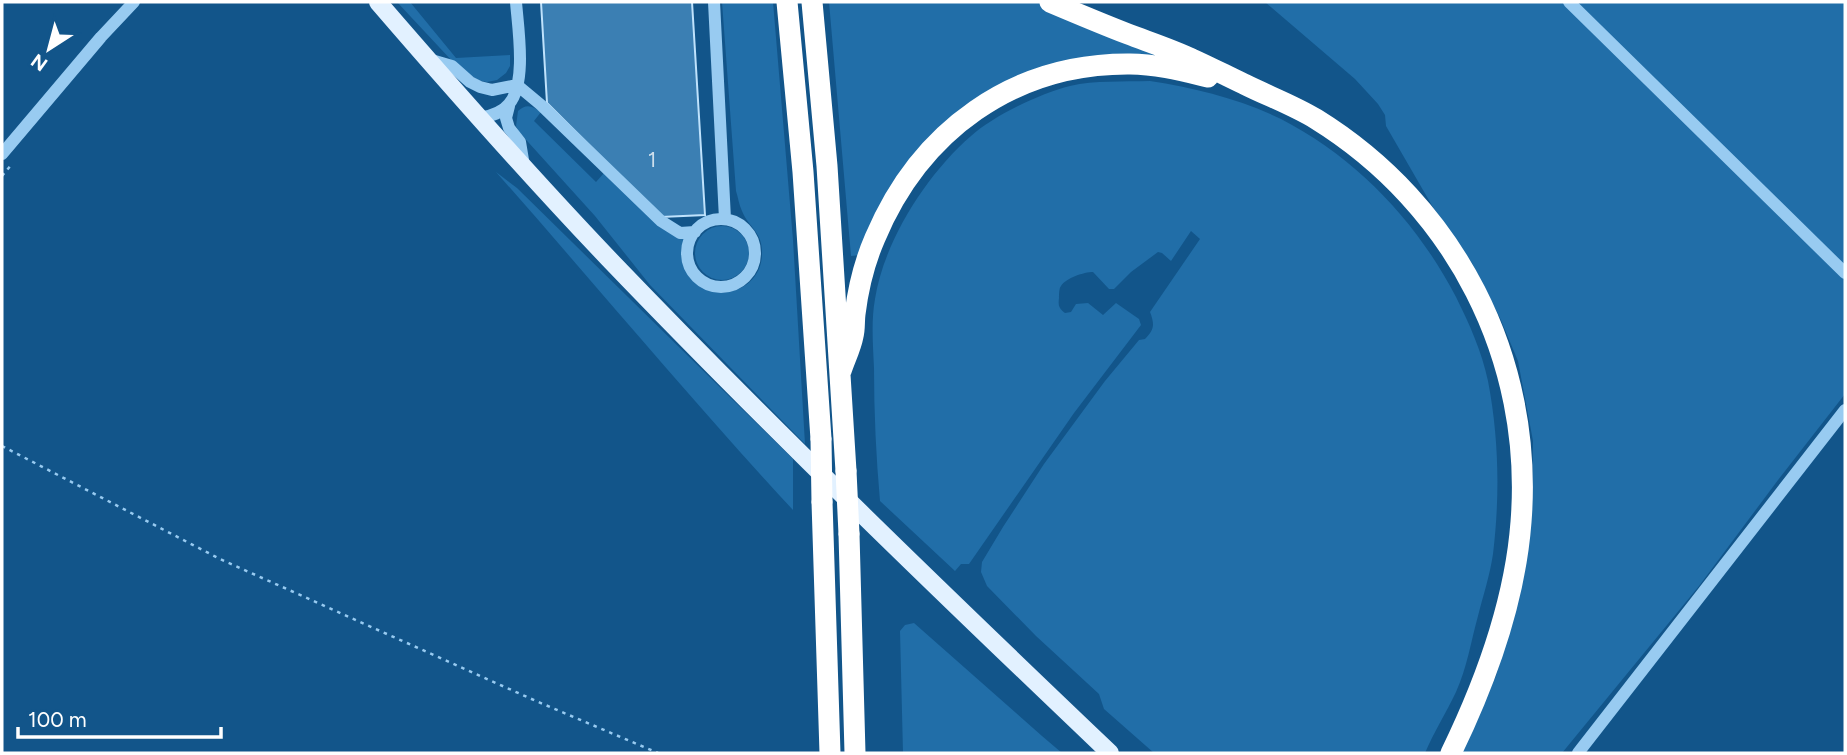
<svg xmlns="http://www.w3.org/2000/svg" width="1847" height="755" font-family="Figtree,sans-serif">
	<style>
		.green { fill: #216ea8 }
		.building { fill: #3b7fb3; stroke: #bfe2fc; stroke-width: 2 }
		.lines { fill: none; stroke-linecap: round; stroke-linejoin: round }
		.path { stroke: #98cbf1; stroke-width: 2.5; stroke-dasharray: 3.5 5; stroke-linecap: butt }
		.minor { stroke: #98cbf1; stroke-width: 12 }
		.major { stroke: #e2f1ff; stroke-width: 18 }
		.highway { stroke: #fff; stroke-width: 21 }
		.highway-bridge { stroke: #fff; stroke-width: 21 }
		.labels { text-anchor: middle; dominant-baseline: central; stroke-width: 5; stroke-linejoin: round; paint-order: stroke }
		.number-label { font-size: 21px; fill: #cedfec }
	</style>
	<rect width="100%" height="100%" fill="#12558a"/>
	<path class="green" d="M397,2H410L456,58L510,55V66L506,73L497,80L487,82L477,80L453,62Z
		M722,2H773L793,240L805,444L650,285L595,216L519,132L516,126L518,111C526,103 533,106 541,112L534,121L596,182L604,173L685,237C671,308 761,307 762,254C763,232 749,228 742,211C739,205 738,197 736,191Z
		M829,2H1037L1158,56L1024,74L994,87L964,106L927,139L912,157L862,255L851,256Z
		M1265,2H1845V394L1778,480L1699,586L1562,753H1462L1496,676L1525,571L1532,504L1533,441L1518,361L1500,318L1472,263L1434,209L1386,126L1385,115L1378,104L1355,79Z
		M1150,81C1195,88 1240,99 1281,119C1357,158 1417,222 1456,297C1469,323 1482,352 1488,381C1499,438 1500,496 1493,554C1490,575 1483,596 1478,616C1471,641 1467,668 1456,692C1446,713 1434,732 1425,753H1154L1104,709L1099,694L1036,636L987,586L981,572L982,562L1003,527L1044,464L1105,381L1139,340L1145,339C1154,330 1155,325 1150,312L1200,239L1191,231L1171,261L1162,253L1158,252L1131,272L1114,289H1109L1093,272C1084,272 1066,278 1061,286C1059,288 1059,295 1059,298C1058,306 1059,308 1065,313L1071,312L1076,304L1088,303L1103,315L1116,303L1139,319L1141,325L1074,413L969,564H961L955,571L880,501C876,457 874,412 874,368C873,345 871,321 875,299C884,241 927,174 971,136C993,116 1041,93 1070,86C1095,80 1124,82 1150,81Z
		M496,172L517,188L793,459V510C691,400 595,284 496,172Z
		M695 253a27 27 0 1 1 54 0a27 27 0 1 1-54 0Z
		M914,623L1042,736L1062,753H903L900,631L905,625Z"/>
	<path class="building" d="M541,2H692L705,215L661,217L547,103Z"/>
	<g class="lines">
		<path class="path" d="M2,176L12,164
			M2,446L220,559L536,701L658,753"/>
		<path class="minor" d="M714,2L725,219
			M1569,2L1845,273
			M428,59L452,66L470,82L480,87L492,90L517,85
			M517,85L541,105L661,221L680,233L695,232
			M509,106L506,118L509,128L520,142L524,166
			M480,118C491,116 502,113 509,104C527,83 518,28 516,2
			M2,154L101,37L134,2
			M687 253a34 34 0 1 1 68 0a34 34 0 1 1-68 0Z
			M1578,753L1845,410"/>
		<path class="major" d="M378,2C453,89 529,175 608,258C771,428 940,591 1110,753"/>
		<path class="highway" d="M787,2L803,172L821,439
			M812,2L827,166L846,471
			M1050,2C1076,13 1102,24 1128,34C1149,42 1171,49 1192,59C1210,67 1227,76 1244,84C1268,96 1293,105 1316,119C1455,205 1534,359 1521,522C1515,602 1486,681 1451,753
			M841,371C845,359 851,347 853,336C855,329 854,321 855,314C858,289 865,261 875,238C920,131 1013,63 1130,64C1156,64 1183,71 1208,77
			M822,502L830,753
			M849,534L855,753"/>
		<path class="highway-bridge" d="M821,439L822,502
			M846,471L849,534"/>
	</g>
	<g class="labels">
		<g class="number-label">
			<text x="652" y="159">1</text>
		</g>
	</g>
	<rect width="1847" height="755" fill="none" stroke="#ffffff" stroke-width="7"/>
	<g transform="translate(49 49) rotate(216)" stroke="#12558a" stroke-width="5" paint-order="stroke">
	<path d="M0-5L12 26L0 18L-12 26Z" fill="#ffffff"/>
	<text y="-10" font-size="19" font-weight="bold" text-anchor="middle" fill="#ffffff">N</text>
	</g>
	<path d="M18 727v10h203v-10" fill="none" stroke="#ffffff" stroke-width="3.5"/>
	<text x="28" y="727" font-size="21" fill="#ffffff" stroke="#12558a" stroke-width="5" paint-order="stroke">100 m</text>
</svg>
